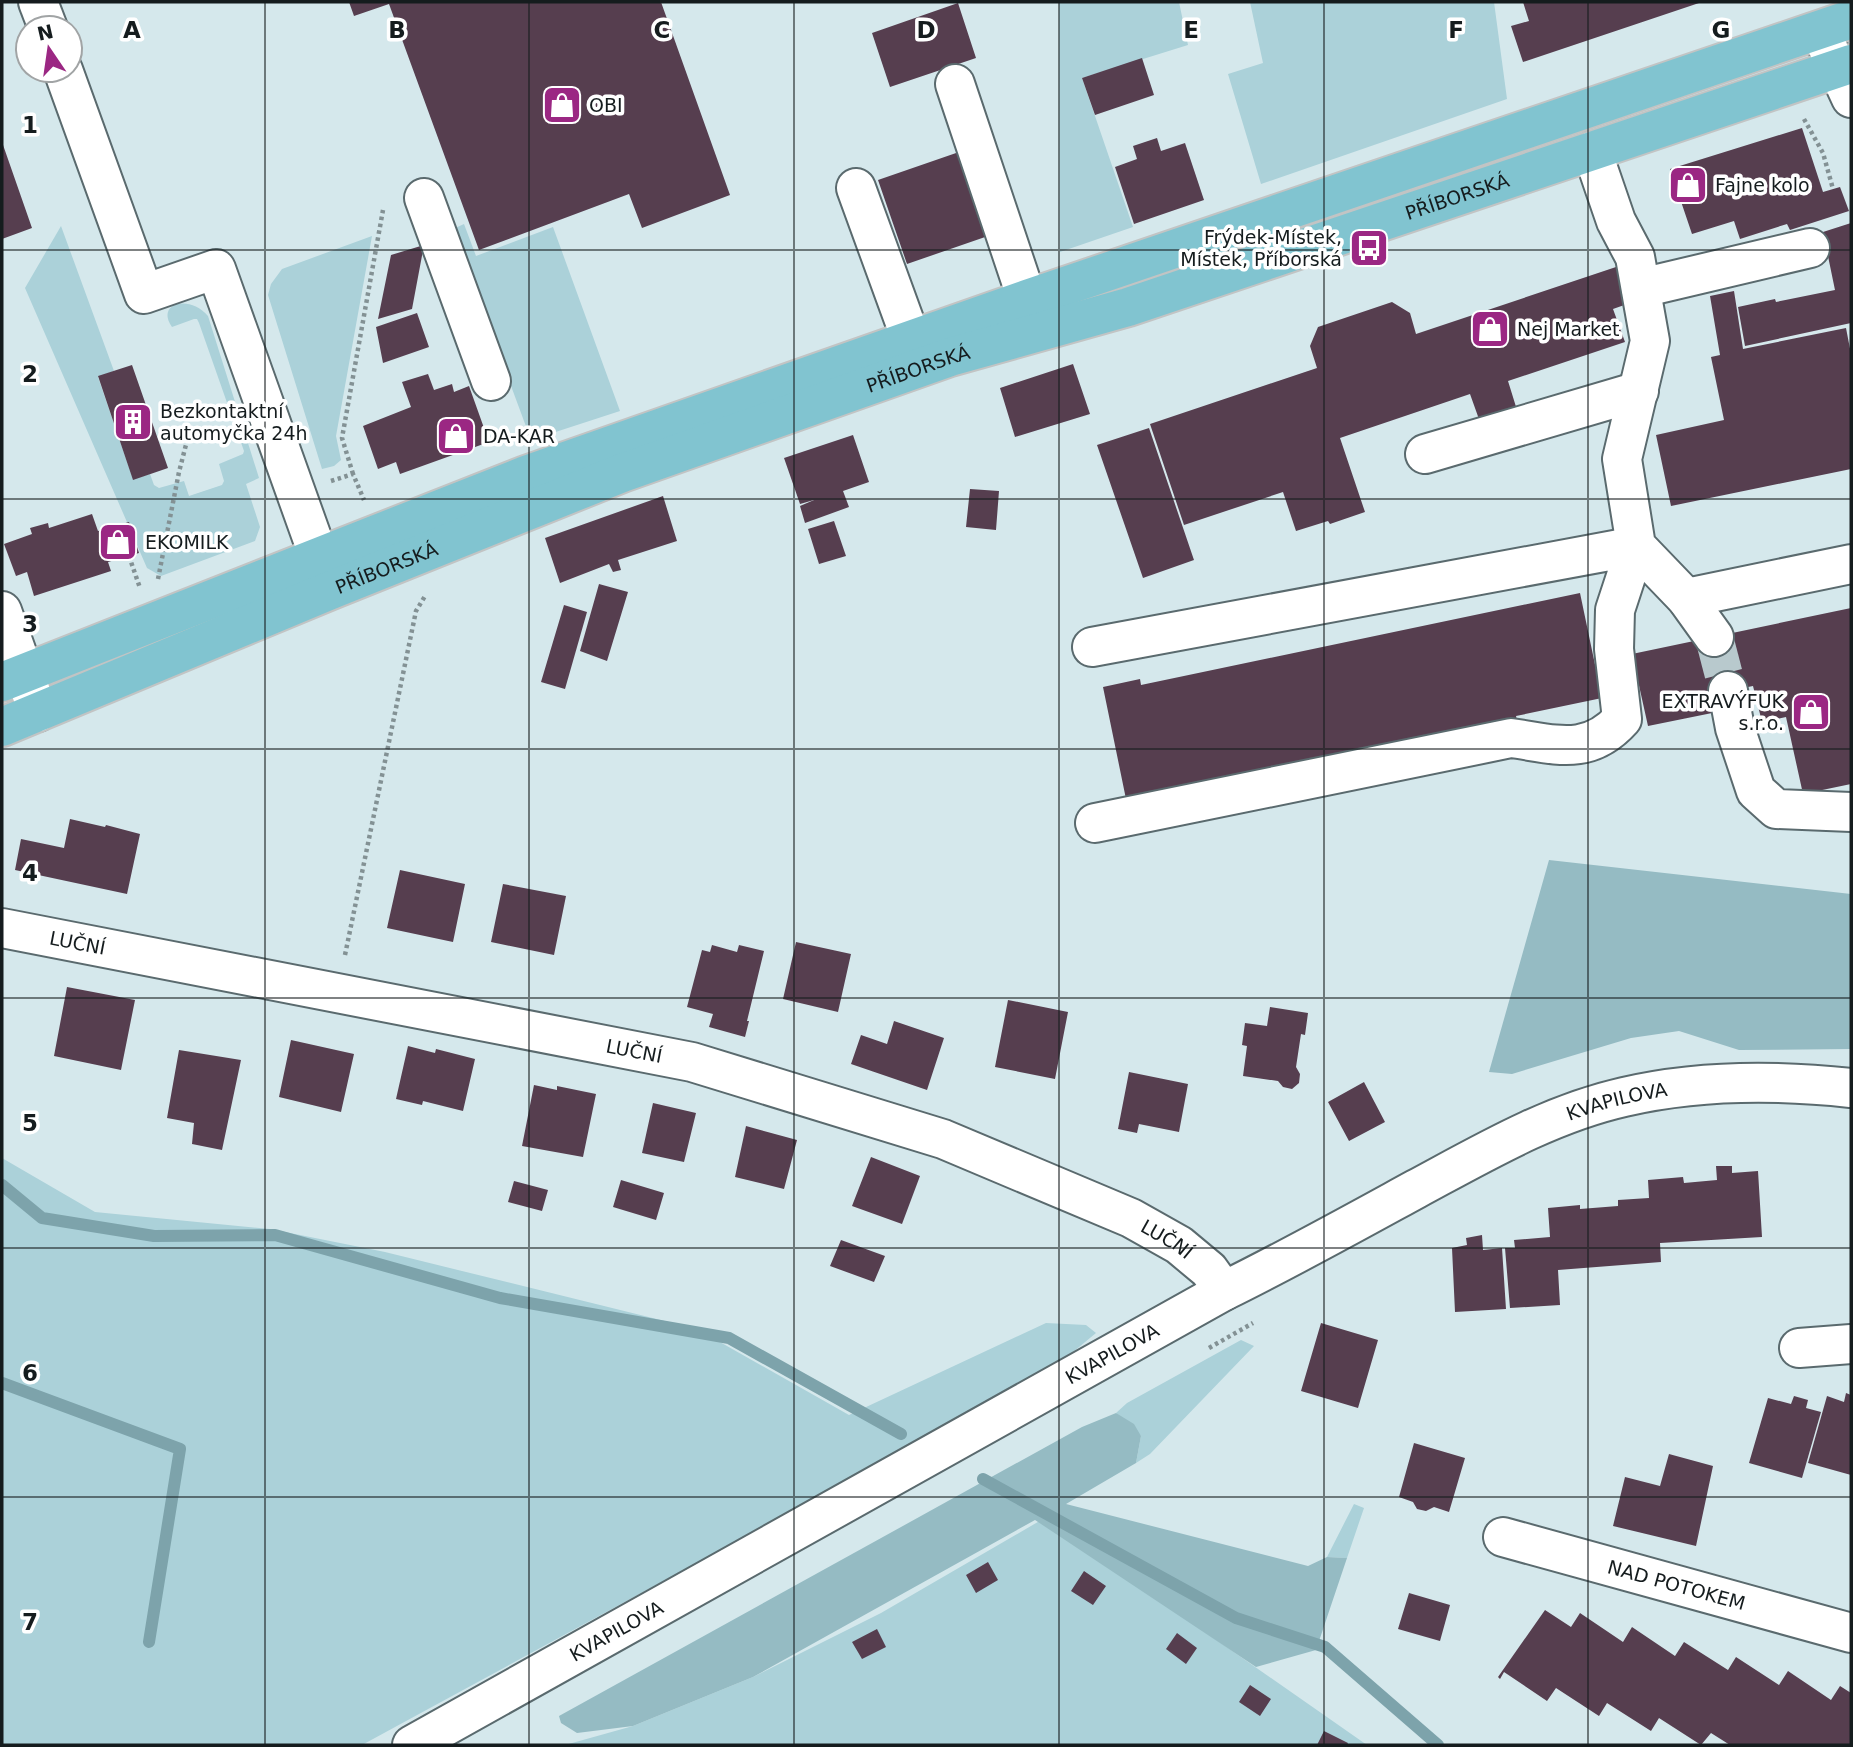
<svg xmlns="http://www.w3.org/2000/svg" width="1853" height="1747" font-family="'DejaVu Sans',sans-serif">
	<style>
		.green { fill: #abd1d9 }
		.forest { fill: #95bbc3 }
		.lines { fill: none; stroke-linecap: round; stroke-linejoin: round }
		.stream { stroke: #7da3ab; stroke-width: 12 }
		.building { fill: #563e4f }
		.minor-tunnel { stroke: #b8c9cd; stroke-width: 38; stroke-dasharray: 38 19; stroke-linecap: butt }
		.minor-casing { stroke: #5a6a6e; stroke-width: 42 }
		.major-casing { stroke: #c2c4c4; stroke-width: 42 }
		.path { stroke: #839194; stroke-width: 4.5; stroke-dasharray: 3.5 3.5; stroke-linecap: butt }
		.minor { stroke: #fff; stroke-width: 38 }
		.major { stroke: #81c4d0; stroke-width: 38 }
		.grid { fill: none; stroke: #151c1e; stroke-width: 2; stroke-opacity: 0.55 }
		.labels { text-anchor: middle; dominant-baseline: central; stroke-width: 7; stroke-linejoin: round; paint-order: stroke }
		.poi-label { font-size: 19px; fill: #151c1e; stroke: #fff; text-anchor: start }
		.street-label { font-size: 19px; fill: #151c1e; stroke: #fff }
		.grid-label { font-size: 23px; text-anchor: middle; font-weight: bold; fill: #151c1e; stroke: #fff; stroke-width: 7; stroke-linejoin: round; paint-order: stroke }
	</style>
	<rect width="100%" height="100%" fill="#d5e8ec"/>
	<path class="green" d="M1059,2H1179L1188,45L1082,78L1133,227L1060,252Z
		M1250,2H1494L1507,99L1261,184L1228,74L1263,63Z
		M464,224L476,256L553,227L620,411L531,440L453,229Z
		M61,226L114,371L98,377L133,479L150,474L154,485L159,488L184,481L189,496L222,485L224,481L219,464L243,454L244,451L199,323L197,319H194L172,327C155,303 190,294 208,316L259,478L246,484L260,527L255,541L161,576L147,568L25,288Z
		M372,236L336,436L341,460L334,466L322,469L268,295L271,284L282,269Z
		M2,1158L95,1212L270,1229L385,1252L697,1329L849,1415L1046,1323L1086,1325L1096,1333L1073,1352L735,1542L362,1745H2Z
		M1241,1340L1254,1346L1150,1454L1136,1463L1141,1436L1116,1413L1127,1403Z
		M1354,1504L1364,1508L1347,1558L1327,1557Z
		M1043,1519L1367,1745H565L633,1726L753,1677L881,1613Z"/>
	<path class="forest" d="M1549,860L1851,894V1049L1739,1050L1679,1031L1631,1038L1512,1074L1489,1072Z
		M1116,1413L1134,1424L1141,1436L1136,1463L1066,1504L1308,1566L1327,1557L1347,1558L1316,1650L1256,1667L1035,1520L753,1677L633,1726L577,1733L561,1723L559,1716L1082,1427Z"/>
	<g class="lines">
		<path class="stream" d="M2,1185L42,1218L154,1236L275,1235L500,1298L729,1338L901,1434
			M2,1383L180,1449L149,1642
			M983,1479L1236,1618L1325,1647L1438,1745"/>
	</g>
	<path class="building" d="M349,2H661L730,195L642,228L629,194L479,250L389,4L354,16Z
		M1523,2H1702L1523,62L1511,26L1529,21Z
		M958,3L976,58L890,87L872,33Z
		M1142,58L1154,95L1095,115L1082,78Z
		M1802,128L1823,192L1840,187L1849,211L1790,230L1787,224L1740,239L1734,221L1692,234L1670,169Z
		M1157,138L1161,151L1185,143L1204,200L1134,224L1115,167L1137,159L1133,146Z
		M2,142L32,228L2,239Z
		M959,152L988,236L907,264L878,180Z
		M1851,223V323L1745,346L1738,307L1775,299L1776,302L1835,290L1823,232Z
		M424,245L412,309L378,319L391,255Z
		M1619,266L1630,303L1613,309L1625,342L1508,381L1517,410L1480,422L1470,394L1340,438L1365,512L1330,524L1328,521L1296,531L1283,492L1184,525L1150,424L1317,368L1310,346L1318,327L1392,302L1410,313L1416,334Z
		M1734,291L1743,349L1846,328L1851,354V469L1671,506L1656,435L1724,420L1711,357L1720,355L1710,296Z
		M417,313L429,347L383,363L376,327Z
		M1073,364L1090,414L1015,437L1000,388Z
		M132,365L168,468L133,480L98,376Z
		M428,374L434,390L452,384L454,392L469,386L489,442L400,474L396,462L378,469L363,426L411,407L402,382Z
		M1149,428L1194,560L1143,578L1097,445Z
		M853,435L869,482L843,491L849,507L805,523L800,506L814,500L800,504L784,458Z
		M970,489L999,491L996,530L966,527Z
		M663,496L677,541L618,560L621,570L613,572L609,564L560,583L545,538Z
		M92,514L98,531L129,522L139,553L108,562L111,571L34,596L27,572L16,576L4,544L32,534L30,528L48,523L49,528Z
		M834,521L846,556L819,564L808,529Z
		M599,584L628,592L607,661L580,651Z
		M1580,593L1602,698L1516,716L1519,729L1512,730L1509,718L1126,799L1103,687L1140,679L1141,685Z
		M564,605L587,612L565,689L541,682Z
		M1851,608V784L1803,794L1786,717L1762,722L1753,686L1713,694L1717,712L1648,726L1632,654Z
		M70,819L105,827L106,825L140,834L127,894L15,870L21,839L64,848Z
		M400,870L465,884L453,942L387,928Z
		M503,884L566,896L554,955L491,942Z
		M796,942L851,954L838,1012L783,999Z
		M712,945L737,952L739,945L764,951L747,1021H749L745,1037L709,1027L713,1014L687,1007L702,950L710,952Z
		M67,987L135,1000L121,1070L54,1056Z
		M1008,1000L1068,1012L1055,1079L995,1067Z
		M1270,1007L1308,1013L1305,1035L1301,1034L1296,1067L1300,1074L1299,1083L1292,1089L1283,1087L1278,1081L1243,1076L1247,1046L1242,1045L1245,1023L1267,1026Z
		M894,1021L944,1038L927,1090L851,1064L861,1035L887,1044Z
		M291,1040L354,1054L341,1112L279,1097Z
		M408,1046L435,1053L436,1049L475,1059L463,1111L423,1101L422,1105L396,1099Z
		M179,1050L241,1060L222,1150L192,1144L194,1123L167,1118Z
		M1129,1072L1188,1084L1179,1132L1139,1124L1137,1133L1118,1129Z
		M1364,1082L1385,1122L1349,1141L1328,1102Z
		M534,1085L557,1090V1086L596,1094L583,1157L522,1146Z
		M653,1103L696,1113L684,1162L642,1153Z
		M746,1126L797,1140L784,1189L735,1177Z
		M871,1157L920,1176L902,1224L852,1206Z
		M1716,1166H1732V1173L1758,1171L1762,1237L1660,1243L1661,1262L1558,1270L1560,1305L1510,1308L1505,1248H1515L1514,1240L1550,1237L1548,1208L1580,1205V1209L1618,1206V1200L1649,1198L1648,1180L1683,1177L1684,1183L1717,1180Z
		M621,1180L664,1193L656,1220L613,1207Z
		M514,1181L548,1190L542,1211L508,1202Z
		M1482,1235L1483,1250L1502,1248L1506,1309L1455,1312L1452,1248L1467,1245L1466,1238Z
		M841,1240L885,1256L874,1282L830,1266Z
		M1321,1323L1378,1340L1358,1408L1301,1391Z
		M1846,1393L1851,1395V1475L1808,1463L1827,1396L1844,1402Z
		M1794,1396L1808,1400L1806,1408L1821,1412L1802,1478L1749,1463L1768,1398L1791,1404Z
		M1414,1443L1465,1458L1449,1512L1434,1507L1426,1511L1417,1509L1413,1502L1399,1497Z
		M1669,1454L1713,1466L1696,1546L1613,1526L1625,1477L1660,1486Z
		M988,1562L998,1580L976,1593L966,1575Z
		M1084,1571L1106,1586L1093,1605L1071,1591Z
		M1409,1593L1450,1605L1440,1641L1398,1629Z
		M1545,1610L1571,1627L1580,1613L1623,1642L1632,1627L1675,1656L1684,1642L1728,1670L1736,1657L1779,1685L1788,1671L1831,1700L1840,1686L1851,1693V1745H1730L1711,1733L1701,1745L1659,1718L1651,1731L1607,1703L1599,1716L1556,1688L1547,1701L1504,1672L1500,1679L1498,1677Z
		M877,1629L886,1647L862,1659L852,1642Z
		M1177,1633L1197,1648L1186,1664L1166,1649Z
		M1250,1685L1271,1699L1260,1716L1239,1702Z
		M1324,1731L1348,1743L1347,1745H1317Z"/>
	<g class="lines">
		<path class="minor-tunnel" d="M1714,637L1728,691"/>
		<g class="minor-casing">
			<g id="minor">
				<path d="M38,2L48,28"/>
				<path d="M1820,31L1851,98"/>
				<path d="M63,70L144,294L216,269L330,588"/>
				<path d="M955,84L1027,299"/>
				<path d="M1592,151L1616,221L1635,257L1650,341L1622,459L1636,546L1686,598L1714,637"/>
				<path d="M856,188L911,339"/>
				<path d="M424,198L491,381"/>
				<path d="M1641,288L1810,248"/>
				<path d="M1425,454L1639,391"/>
				<path d="M1686,598L1851,564"/>
				<path d="M2,611L38,712"/>
				<path d="M1092,647L1636,546L1615,610L1614,649L1622,719C1588,757 1555,744 1511,738L1095,823"/>
				<path d="M1728,691L1735,728L1756,791L1776,809L1851,812"/>
				<path id="s1" d="M2,928L692,1062L943,1139L1131,1218L1179,1245L1209,1270L1224,1291"/>
				<path d="M1799,1348L1851,1344"/>
				<path id="s2" d="M1503,1537L1851,1633"/>
				<path id="s3" d="M412,1745L1224,1291C1289,1259 1352,1224 1416,1189C1483,1153 1549,1114 1624,1097C1697,1080 1777,1080 1851,1088"/>
			</g>
		</g>
		<g class="major-casing">
			<g id="major">
				<path d="M2,682L526,475L1027,299L1851,19"/>
				<path id="s4" d="M2,727L331,590L622,473L950,357L1128,307L1851,64"/>
			</g>
		</g>
		<path class="path" d="M1804,119L1823,153L1833,189
			M353,474L342,438L383,210
			M331,481L353,474L364,500
			M129,556L140,588
			M158,579L179,472L189,433
			M345,955L416,611L425,596
			M1209,1348L1253,1323"/>
		<use href="#minor" class="minor"/>
		<use href="#major" class="major"/>
	</g>
	<path class="grid" d="M265,2V1745M529,2V1745M794,2V1745M1059,2V1745M1324,2V1745M1588,2V1745M2,250H1851M2,499H1851M2,749H1851M2,998H1851M2,1248H1851M2,1497H1851"/>
	<defs>
		<g id="shop-square" transform="scale(2.0125)"><rect x="-9" y="-9" width="18" height="18" rx="4" fill="#9b2783" stroke="#fff"/><path d="M-5-2.5h2.3a2.7 3.5 0 0 1 5.4 0H5L5.5 6h-11ZM-1.5-2.5h3a1.5 2.3 0 0 0-3 0Z" fill="#fff"/></g>
		<g id="bus-square" transform="scale(2.0125)"><rect x="-9" y="-9" width="18" height="18" rx="4" fill="#9b2783" stroke="#fff"/><path d="M-5-6H5V4H4V6H2V4H-2V6H-4V4H-5ZM-3.5-4V0h7V-4ZM-3.5 1.2v1.5H-2V1.2ZM2 1.2v1.5H3.5V1.2Z" fill="#fff"/></g>
		<g id="building-square" transform="scale(2.0125)"><rect x="-9" y="-9" width="18" height="18" rx="4" fill="#9b2783" stroke="#fff"/><path d="M-4-6H4V6H1V3H-1V6H-4ZM-2.5-4.3h1.7v1.8h-1.7ZM.8-4.3h1.7v1.8H.8ZM-2.5-1h1.7V.8h-1.7ZM.8-1h1.7V.8H.8Z" fill="#fff"/></g>
	</defs>
	<g fill-rule="evenodd">
		<use href="#shop-square" x="562" y="105"/>
		<use href="#shop-square" x="1688" y="185"/>
		<use href="#bus-square" x="1369" y="248"/>
		<use href="#shop-square" x="1490" y="329"/>
		<use href="#building-square" x="133" y="422"/>
		<use href="#shop-square" x="456" y="436"/>
		<use href="#shop-square" x="118" y="542"/>
		<use href="#shop-square" x="1811" y="712"/>
	</g>
	<g class="labels">
		<g class="poi-label">
			<text x="589" y="105">OBI</text>
			<text x="1715" y="185">Fajne kolo</text>
			<text x="1342" y="237" text-anchor="end">Frýdek-Místek,<tspan x="1342" dy="22">Místek, Příborská</tspan></text>
			<text x="1517" y="329">Nej Market</text>
			<text x="160" y="411">Bezkontaktní<tspan x="160" dy="22">automyčka 24h</tspan></text>
			<text x="483" y="436">DA-KAR</text>
			<text x="145" y="542">EKOMILK</text>
			<text x="1784" y="701" text-anchor="end">EXTRAVÝFUK<tspan x="1784" dy="22">s.r.o.</tspan></text>
		</g>
		<g class="street-label">
			<text stroke="none"><textPath href="#s4" startOffset="1550">PŘÍBORSKÁ</textPath></text>
			<text stroke="none"><textPath href="#s4" startOffset="984">PŘÍBORSKÁ</textPath></text>
			<text stroke="none"><textPath href="#s4" startOffset="416">PŘÍBORSKÁ</textPath></text>
			<text stroke="none"><textPath href="#s1" startOffset="77">LUČNÍ</textPath></text>
			<text stroke="none"><textPath href="#s1" startOffset="644">LUČNÍ</textPath></text>
			<text stroke="none"><textPath href="#s3" startOffset="1368">KVAPILOVA</textPath></text>
			<text stroke="none"><textPath href="#s1" startOffset="1211">LUČNÍ</textPath></text>
			<text stroke="none"><textPath href="#s3" startOffset="802">KVAPILOVA</textPath></text>
			<text stroke="none"><textPath href="#s2" startOffset="180">NAD POTOKEM</textPath></text>
			<text stroke="none"><textPath href="#s3" startOffset="234">KVAPILOVA</textPath></text>
		</g>
	</g>
	<g class="grid-label">
		<text x="132" y="38">A</text>
		<text x="397" y="38">B</text>
		<text x="662" y="38">C</text>
		<text x="926" y="38">D</text>
		<text x="1191" y="38">E</text>
		<text x="1456" y="38">F</text>
		<text x="1721" y="38">G</text>
		<text x="30" y="133">1</text>
		<text x="30" y="382">2</text>
		<text x="30" y="632">3</text>
		<text x="30" y="881">4</text>
		<text x="30" y="1131">5</text>
		<text x="30" y="1381">6</text>
		<text x="30" y="1630">7</text>
	</g>
	<rect width="1853" height="1747" fill="none" stroke="#151c1e" stroke-width="7"/>
	<g transform="translate(49 49) rotate(347)"><circle r="33" fill="#ffffff" stroke="#a1a4a5" stroke-width="2"/>
	<path d="M0-5L12 26L0 18L-12 26Z" fill="#9b2783"/>
	<text y="-10" font-size="19" font-weight="bold" text-anchor="middle" fill="#151c1e">N</text>
	</g>
</svg>
